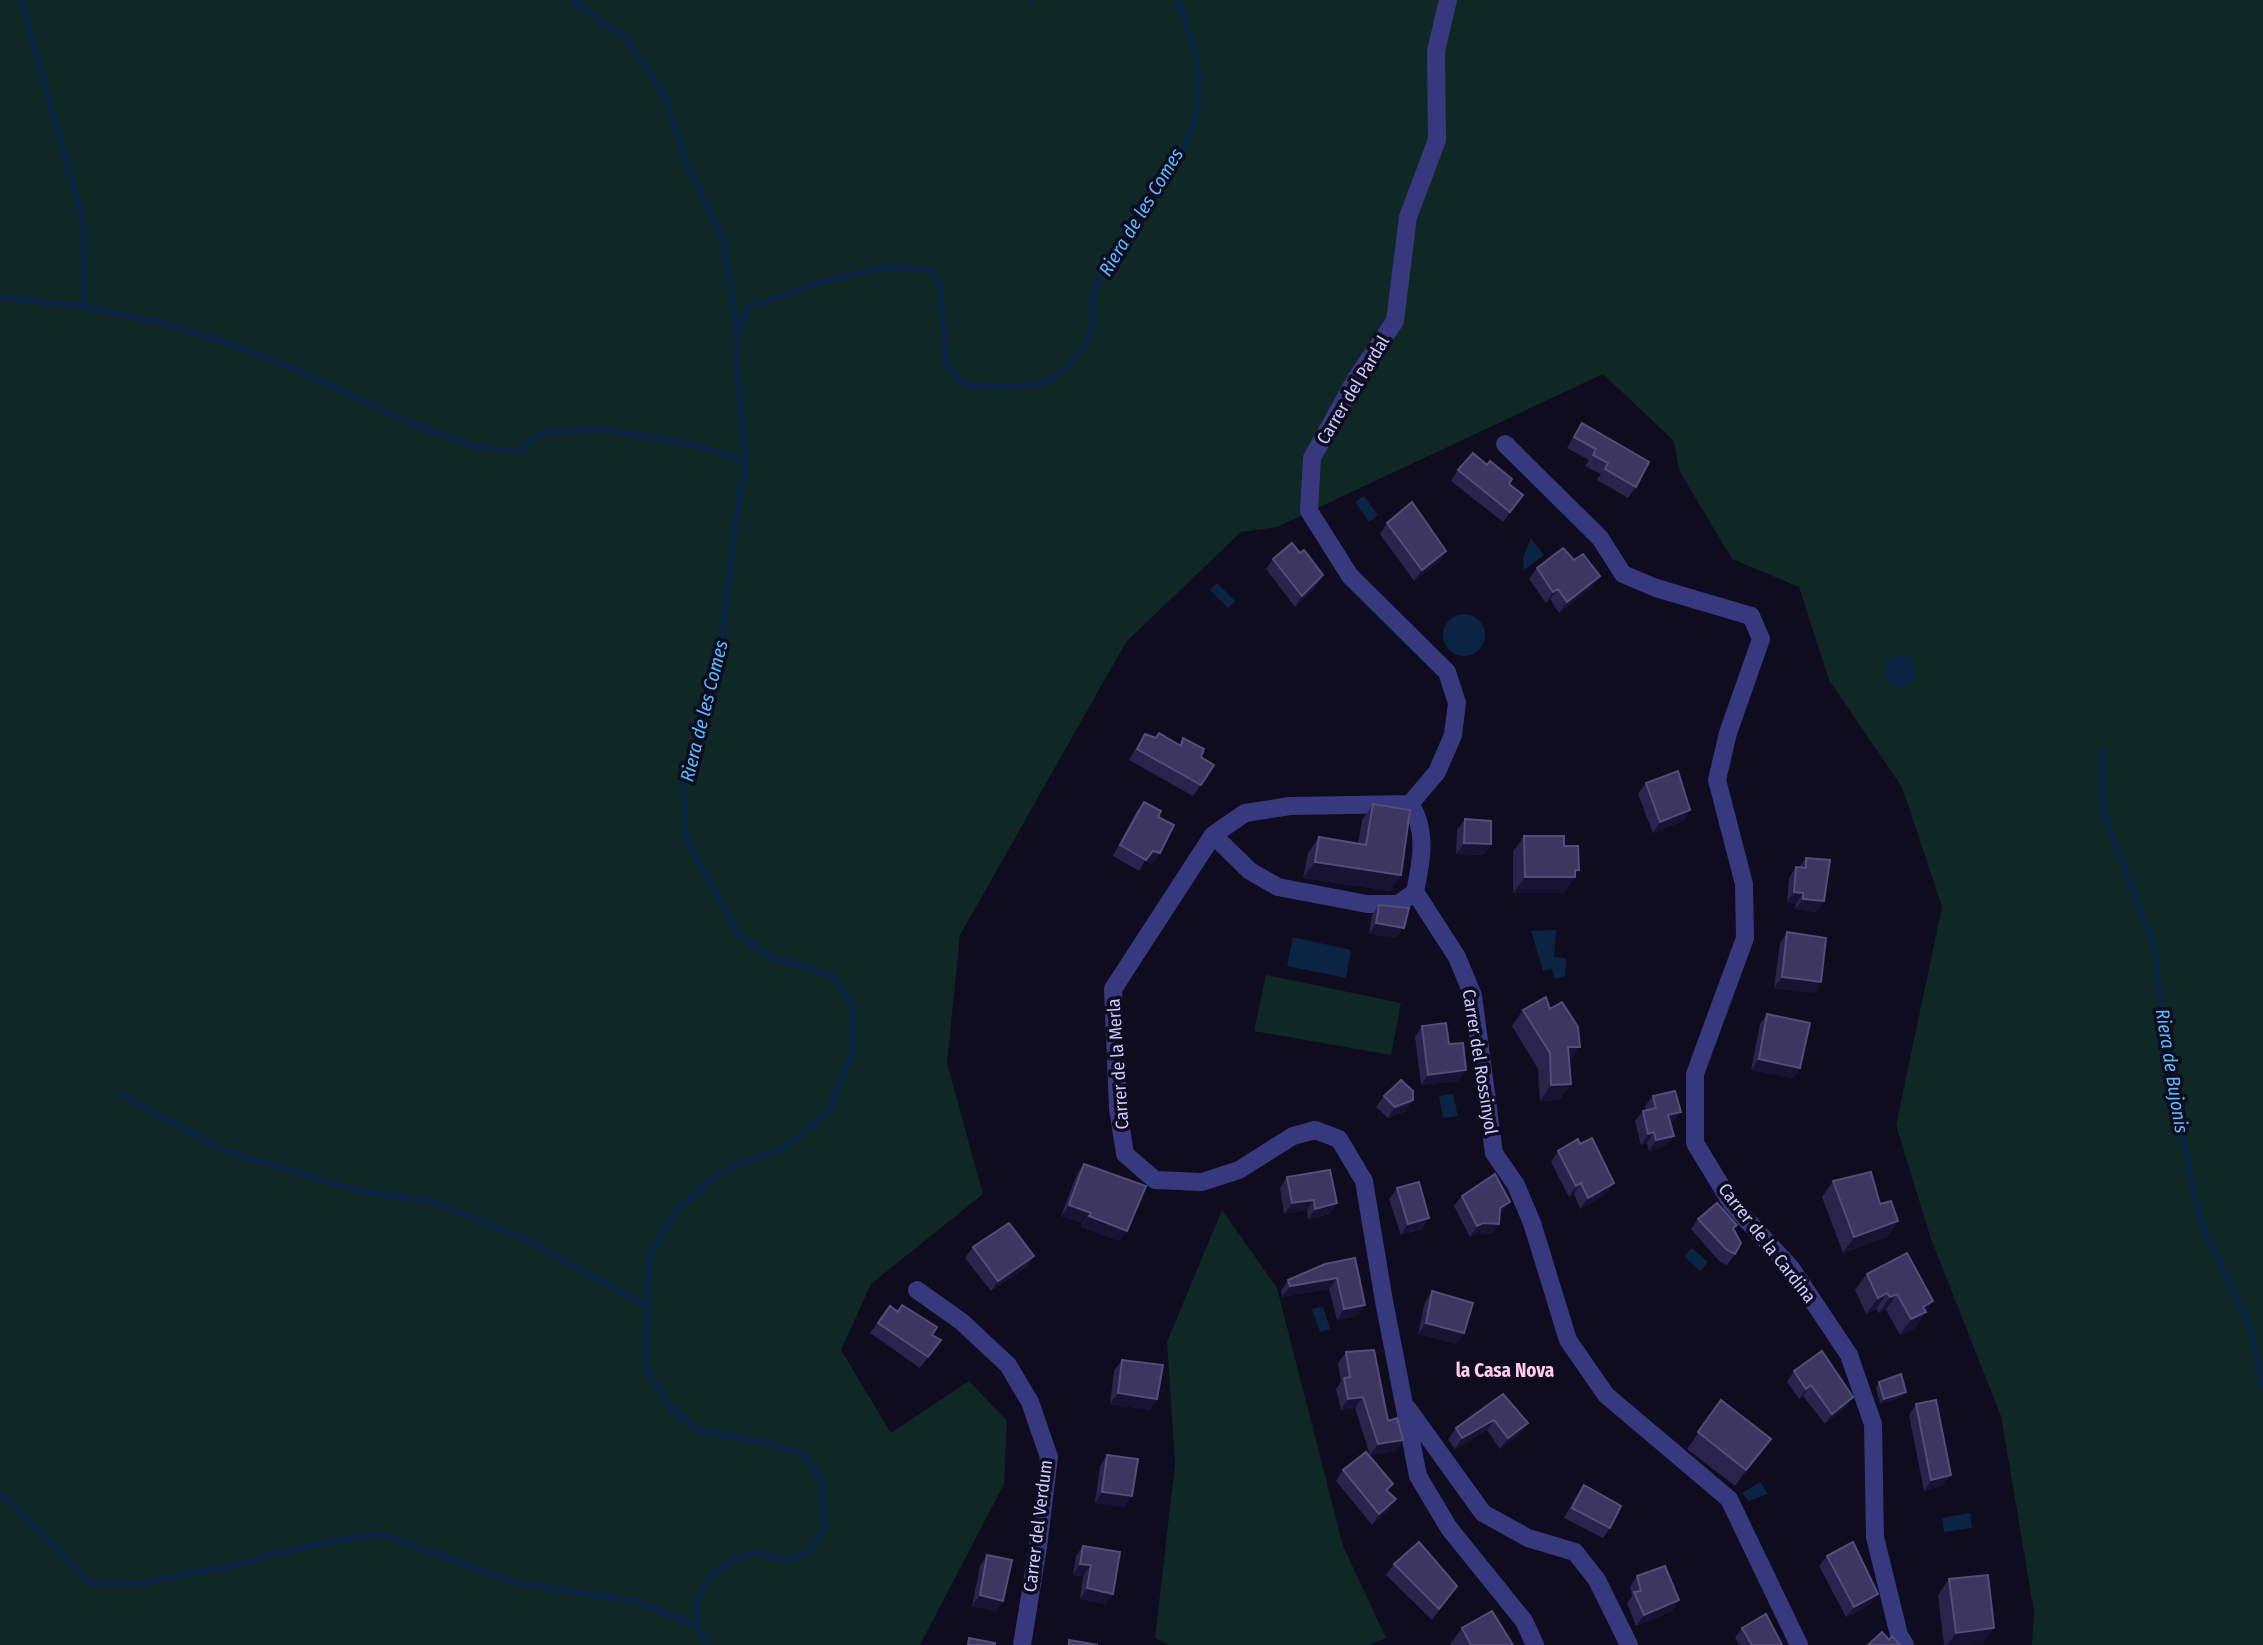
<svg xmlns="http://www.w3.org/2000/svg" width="2263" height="1645" font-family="'Fira Sans Condensed',sans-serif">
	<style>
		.green { fill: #0f2826 }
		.water { fill: #0c2443 }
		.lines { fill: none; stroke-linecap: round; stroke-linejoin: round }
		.stream { stroke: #0c2443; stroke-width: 6 }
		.minor { stroke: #37387d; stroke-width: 18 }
		.wall { fill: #2a244c }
		.shaded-wall { fill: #181332 }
		.building { fill: #3c3660; stroke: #524d79; stroke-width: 2 }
		.labels { text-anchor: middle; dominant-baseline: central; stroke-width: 7; stroke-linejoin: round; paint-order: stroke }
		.street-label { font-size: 18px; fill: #ccc9ff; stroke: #0e0c1e }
		.water-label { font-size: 19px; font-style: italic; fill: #57bbff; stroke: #0e0c1e }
		.neighbourhood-label { font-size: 19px; font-weight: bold; fill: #ffcbef; stroke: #0e0c1e }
	</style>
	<rect width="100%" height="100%" fill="#0e0c1e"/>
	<path class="green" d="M0,0H2263V1645H2032L2034,1612L2001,1416L1931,1239L1896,1125L1942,907L1902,787L1829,680L1799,587L1732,559L1679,470L1674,441L1603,374L1277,527L1241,532L1126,642L960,935L947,1063L983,1194L871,1284L841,1350L891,1433L969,1381L1007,1421L1004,1484L920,1645H0Z
		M1266,975L1401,1003L1391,1055L1254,1031Z
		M1222,1210L1277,1288L1343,1546L1386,1638L1369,1645H1169L1155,1638L1175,1464L1167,1342Z"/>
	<path class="water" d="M1364,496L1378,515L1369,522L1355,502Z
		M1531,538L1544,555L1524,570L1523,557Z
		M1217,583L1235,601L1228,608L1210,590Z
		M1443 635a21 21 0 1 1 42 0a21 21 0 1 1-42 0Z
		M1884 671a16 16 0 1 1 32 0a16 16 0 1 1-32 0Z
		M1556,930L1554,957L1566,958L1565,976L1555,979L1552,969L1543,971L1531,931Z
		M1293,937L1351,950L1346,978L1287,966Z
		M1453,1094L1458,1116L1443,1118L1439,1096Z
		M1692,1248L1708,1262L1700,1271L1684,1256Z
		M1323,1307L1330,1329L1320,1332L1312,1309Z
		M1760,1482L1768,1494L1749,1501L1742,1493Z
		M1970,1513L1972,1528L1944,1532L1942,1518Z"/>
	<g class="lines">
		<path class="stream" d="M21,0L83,222L84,308
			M572,0L626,38L665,97L685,159L723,240L737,331
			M1028,0H1032
			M0,298C97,304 195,327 285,365C347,391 407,426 472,445C487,449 504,450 519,452L542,433L601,429L698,446L746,461
			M2101,751L2104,815L2154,946L2172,1086L2200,1220L2251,1330L2263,1387
			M120,1094L226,1151L356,1190L433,1202L523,1238L647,1306
			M0,1495L8,1499L90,1583L136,1584L232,1566L315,1544L381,1534L517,1583L635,1601L697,1626
			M708,1645L697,1626V1600L709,1579L730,1562L753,1552L789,1561L809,1552L825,1528L822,1481L804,1454L771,1444L698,1430L669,1406L646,1369L649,1258L674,1213L707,1183L734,1166L783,1149L828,1112L853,1052V1005L834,978L805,966L771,958L737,932L686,840L683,781L707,711L721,651L733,540L746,461L736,359L737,333L749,308L812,284L888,267L931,270L940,285L947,365L964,385C988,387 1031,391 1053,378C1071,366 1089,346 1093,324C1095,314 1091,302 1094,293C1114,224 1192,171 1198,98C1201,63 1189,32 1178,0"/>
		<path class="minor" d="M1505,444L1600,538L1623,574L1656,588L1751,616L1761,639L1728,733L1717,780L1744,884L1745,938L1695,1074V1143L1732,1204L1791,1268L1849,1355L1873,1424L1875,1537L1899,1635L1905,1645
			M1410,804L1290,806L1245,813L1213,835L1113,989L1118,1108L1125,1154L1155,1180L1202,1182L1239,1170L1293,1136L1315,1130L1339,1139L1364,1181L1384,1301L1418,1476L1449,1528L1524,1621L1535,1645
			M1410,804C1428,830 1421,863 1415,892L1457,957L1473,996L1494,1153L1516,1185L1532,1223L1568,1340L1606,1395L1729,1499L1799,1645
			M1410,804L1437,772L1453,735L1457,703L1447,672L1350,576L1309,511L1312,458L1357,377L1395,321L1408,217L1437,140L1436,51L1448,0
			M1213,835L1250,871L1278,887L1367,904H1398L1415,892
			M917,1290L962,1322L1008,1365L1030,1402L1049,1457L1038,1547L1022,1645
			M1408,1409L1483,1513L1528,1538L1575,1552L1597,1580L1629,1645"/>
	</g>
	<path class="wall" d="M1582,423L1636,487L1628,498L1597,480L1601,474L1585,466L1589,460L1567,448Z
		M1487,465L1523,495L1503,522L1451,481L1458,470Z
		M1387,523L1446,551L1439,562L1414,581L1380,534Z
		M1300,553L1323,575L1316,586L1295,607L1266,569L1273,559Z
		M1574,560L1600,576L1592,587L1559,613L1550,599L1546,603L1529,579L1537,568Z
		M1145,734L1179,745L1183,738L1201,757V785L1193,796L1129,760Z
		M1646,783L1690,810L1683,821L1653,833L1638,794Z
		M1144,802L1158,817L1160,853L1152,864L1145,861L1139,871L1113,856L1136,812Z
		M1373,804L1401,875L1390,891L1303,878L1308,853L1319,837L1358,844L1362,820Z
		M1465,819L1491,844L1484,855L1456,854L1457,830Z
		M1524,836L1564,846L1579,870L1575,875V877L1564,893H1513V852Z
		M1806,858L1824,901L1816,912L1795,909L1796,904L1787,902L1789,878L1796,867H1799Z
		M1379,905L1396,938L1369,934L1372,915Z
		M1787,932L1814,993L1774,988L1780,943Z
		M1523,1010L1569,1062L1571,1084L1559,1100L1540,1101L1538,1069L1512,1026Z
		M1767,1014L1800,1068L1793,1078L1751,1070L1760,1024Z
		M1422,1026L1449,1044L1466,1070L1458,1081L1421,1085L1415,1037Z
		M1384,1096L1406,1111L1388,1118L1376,1107Z
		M1653,1096L1673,1122L1671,1123L1674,1136L1666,1146L1649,1151L1647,1143L1641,1145L1635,1121L1643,1111L1646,1110L1645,1106Z
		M1580,1144L1614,1183L1606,1194L1580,1209L1574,1194L1569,1197L1551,1162L1558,1151Z
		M1084,1164L1120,1241L1081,1227L1083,1223L1061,1216L1077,1174Z
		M1287,1177L1330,1214L1308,1219L1307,1210L1284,1214L1280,1188Z
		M1833,1181L1880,1204L1898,1221L1887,1237L1843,1253L1822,1197Z
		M1397,1188L1422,1229L1401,1235L1389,1199Z
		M1462,1196L1502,1213L1499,1214V1224L1492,1234H1476L1470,1237L1454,1206Z
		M1698,1219L1737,1225L1734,1229L1735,1254L1727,1265L1719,1261L1691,1229Z
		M973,1247L1034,1256L1026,1267L991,1291L965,1258Z
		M1325,1264L1365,1305L1357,1316L1337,1320L1329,1289L1282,1297L1281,1291L1288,1280Z
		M1867,1274L1933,1301L1915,1328L1900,1335L1886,1310L1879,1313L1876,1309L1866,1314L1855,1290Z
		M1432,1291L1464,1333L1456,1344L1418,1334L1425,1302Z
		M890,1306L941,1340L920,1368L870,1333Z
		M1346,1352L1388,1421L1396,1451L1370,1455L1355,1408L1341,1410L1336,1389L1341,1382L1338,1363Z
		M1122,1360L1157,1399L1150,1410L1110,1404L1114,1371Z
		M1794,1371L1853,1397L1845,1408L1825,1424L1803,1396L1799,1399L1787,1382Z
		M1879,1382L1902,1397L1880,1404L1876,1387Z
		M1503,1394L1528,1423L1520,1434L1500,1449L1487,1430L1455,1449L1448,1439L1456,1428Z
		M1721,1400L1771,1439L1735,1486L1687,1449Z
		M1916,1404L1944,1485L1924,1491L1909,1415Z
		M1107,1455L1125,1507L1095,1503L1100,1466Z
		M1343,1470L1393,1484L1388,1491L1389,1510L1372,1525L1336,1481Z
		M1584,1485L1610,1528L1603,1538L1564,1518L1576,1496Z
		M1083,1546L1105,1604L1080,1599L1083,1576L1073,1575L1076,1556Z
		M987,1555L996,1611L972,1606L980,1566Z
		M1827,1556L1870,1605L1846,1617L1819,1566Z
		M1394,1564L1457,1586L1432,1620L1386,1575Z
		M1637,1576L1679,1600L1672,1611L1636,1626L1627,1603L1632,1596L1630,1587Z
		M1949,1579L1983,1644L1944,1645L1938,1595Z
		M1462,1628L1513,1645H1451L1450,1644Z
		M1742,1628L1782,1645H1739L1735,1638Z"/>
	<path class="shaded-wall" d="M1446,551L1439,562L1414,581L1422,570Z
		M1323,575L1316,586L1295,607L1302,596Z
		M1600,576L1592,587L1559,613L1567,602Z
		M1558,589L1550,599L1546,603L1553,592Z
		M1690,810L1683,821L1653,833L1660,822Z
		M1464,843L1491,844L1484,855L1456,854Z
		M1153,851L1160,853L1152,864L1145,861Z
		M1315,862L1401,875L1390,891L1303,878Z
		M1579,870L1574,877H1575L1564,893H1513L1525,877Z
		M1794,892L1803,893L1796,904L1787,902Z
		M1803,899L1824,901L1816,912L1795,909Z
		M1376,923L1404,928L1396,938L1369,934Z
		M1782,977L1821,982L1814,993L1774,988Z
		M1568,1047H1580L1568,1063Z
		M1759,1059L1800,1068L1793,1078L1751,1070Z
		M1466,1070L1458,1081L1421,1085L1428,1075Z
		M1571,1084L1559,1100L1540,1101L1551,1085Z
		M1413,1100L1406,1111L1388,1118L1395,1107Z
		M1681,1112L1673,1122L1661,1125L1668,1115Z
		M1654,1132L1647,1143L1641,1145L1648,1134Z
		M1674,1136L1666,1146L1649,1151L1656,1140Z
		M1581,1183L1574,1194L1569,1197L1576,1186Z
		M1614,1183L1606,1194L1580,1209L1588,1198Z
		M1314,1200L1307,1210L1284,1214L1292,1203Z
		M1510,1202L1502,1213L1492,1219L1500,1208Z
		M1337,1203L1330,1214L1308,1219L1315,1209Z
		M1069,1205L1091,1213L1083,1223L1061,1216Z
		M1089,1216L1127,1231L1120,1241L1081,1227Z
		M1429,1218L1422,1229L1401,1235L1408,1224Z
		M1898,1221L1887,1237L1843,1253L1854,1237Z
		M1483,1223L1499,1224L1492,1234H1476L1470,1237L1477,1226Z
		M1034,1256L1026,1267L991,1291L998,1281Z
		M1337,1278L1329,1289L1282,1297L1290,1286Z
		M1887,1293L1876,1309L1866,1314L1878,1298Z
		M1897,1294L1886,1310L1879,1313L1890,1297Z
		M1933,1301L1915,1328L1900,1335L1911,1319L1923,1307Z
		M1365,1305L1357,1316L1337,1320L1344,1309Z
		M1426,1323L1464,1333L1456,1344L1418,1334Z
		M1811,1385L1803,1396L1799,1399L1806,1389Z
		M1906,1392L1902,1397L1880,1404L1884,1399Z
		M1118,1393L1157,1399L1150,1410L1110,1404Z
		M1363,1397L1355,1408L1341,1410L1348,1399Z
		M1853,1397L1845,1408L1825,1424L1832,1414Z
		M1494,1420L1487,1430L1455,1449L1462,1438Z
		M1528,1423L1520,1434L1500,1449L1508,1438Z
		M1771,1439L1760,1455L1735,1486L1746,1470Z
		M1403,1440L1396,1451L1370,1455L1378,1444Z
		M1951,1475L1944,1485L1924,1491L1931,1480Z
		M1102,1492L1132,1496L1125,1507L1095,1503Z
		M1396,1499L1389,1510L1372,1525L1379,1514Z
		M1080,1564L1091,1565L1083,1576L1073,1575Z
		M1087,1588L1113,1594L1105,1604L1080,1599Z
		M1878,1594L1870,1605L1846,1617L1854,1607Z
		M980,1595L1003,1601L996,1611L972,1606Z
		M1679,1600L1672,1611L1636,1626L1644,1615Z
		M1994,1628L1983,1644L1947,1645L1956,1633Z"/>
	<path class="building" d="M1582,423L1649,462L1636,487L1605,469L1608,463L1593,455L1596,449L1574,437Z
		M1473,453L1487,465L1490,461L1512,479L1509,484L1523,495L1510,512L1458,470Z
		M1412,502L1446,551L1422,570L1387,523Z
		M1292,543L1300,553L1304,550L1323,575L1302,596L1273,559Z
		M1563,548L1574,560L1583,554L1600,576L1567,602L1558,589L1553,592L1537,568Z
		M1159,733L1181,746L1183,738L1204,749L1201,757L1214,765L1201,785L1137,749L1145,734L1156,738Z
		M1678,771L1690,810L1660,822L1646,783Z
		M1144,802L1161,811L1158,817L1174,825L1160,853L1153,851L1146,860L1120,845Z
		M1373,804L1410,810L1401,875L1315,862L1319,837L1366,845Z
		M1465,819L1491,821V844L1464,843Z
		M1524,836H1564V846H1578L1579,870H1575V877H1525Z
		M1806,858L1830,860L1824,901L1803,899V893L1794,892L1796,867L1806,868Z
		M1379,905L1409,908L1404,928L1376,923Z
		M1787,932L1826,938L1821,982L1782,977Z
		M1546,997L1550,1009L1562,1002L1578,1027L1580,1047H1568L1571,1084L1551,1085L1550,1053L1523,1010Z
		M1767,1014L1810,1023L1800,1068L1759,1059Z
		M1446,1023L1449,1044L1463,1043L1466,1070L1428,1075L1422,1026Z
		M1401,1080L1413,1091V1100L1395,1107L1384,1096Z
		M1675,1091L1681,1112L1668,1115L1674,1136L1656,1140L1654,1132L1648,1134L1643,1111L1656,1108L1653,1096Z
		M1592,1138L1614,1183L1588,1198L1581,1183L1576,1186L1558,1151L1578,1139L1580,1144Z
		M1084,1164L1146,1186L1127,1231L1089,1216L1091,1213L1069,1205Z
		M1330,1170L1337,1203L1315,1209L1314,1200L1292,1203L1287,1177Z
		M1871,1172L1880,1204L1891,1201L1898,1221L1854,1237L1833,1181Z
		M1495,1174L1510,1202L1500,1208L1499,1224L1483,1223L1477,1226L1462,1196Z
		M1419,1182L1429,1218L1408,1224L1397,1188Z
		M1717,1203L1737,1225L1733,1228L1741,1243L1735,1254L1727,1250L1698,1219Z
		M1009,1223L1034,1256L998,1281L973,1247Z
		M1907,1253L1933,1301L1923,1307L1926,1312L1911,1319L1897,1294L1890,1297L1887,1293L1878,1298L1867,1274Z
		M1355,1258L1365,1305L1344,1309L1337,1278L1290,1286L1288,1280L1325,1264Z
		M1432,1291L1473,1303L1464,1333L1426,1323Z
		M902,1305L937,1327L932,1335L941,1340L928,1357L878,1323L890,1306L898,1312Z
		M1374,1350L1388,1421L1397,1418L1403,1440L1378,1444L1363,1397L1348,1399L1344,1378L1350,1377L1346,1352Z
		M1822,1351L1853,1397L1832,1414L1811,1385L1806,1389L1794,1371Z
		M1122,1360L1163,1365L1157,1399L1118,1393Z
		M1901,1374L1906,1392L1884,1399L1879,1382Z
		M1503,1394L1528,1423L1508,1438L1494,1420L1462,1438L1456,1428Z
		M1721,1400L1771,1439L1746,1470L1698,1432Z
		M1936,1400L1951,1475L1931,1480L1916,1404Z
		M1366,1452L1393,1484L1386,1490L1396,1499L1379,1514L1343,1470Z
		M1107,1455L1138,1459L1132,1496L1102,1492Z
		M1584,1485L1621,1506L1610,1528L1572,1508Z
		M1419,1542L1457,1586L1439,1609L1394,1564Z
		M1853,1542L1878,1594L1854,1607L1827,1556Z
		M1083,1546L1120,1552L1113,1594L1087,1588L1091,1565L1080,1564Z
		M987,1555L1012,1560L1003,1601L980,1595Z
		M1665,1566L1679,1600L1644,1615L1634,1592L1641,1591L1637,1576Z
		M1988,1575L1994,1628L1956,1633L1949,1579Z
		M1492,1611L1513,1645H1471L1462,1628Z
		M1766,1614L1782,1645H1752L1742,1628Z
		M1882,1632L1889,1640L1892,1636L1900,1645H1868Z
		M969,1638L995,1643V1645H968Z
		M1069,1640L1098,1645H1069Z"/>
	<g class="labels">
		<g class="street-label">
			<text transform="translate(1353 390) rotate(-59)">Carrer del Pardal</text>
			<text transform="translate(1480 1062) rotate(81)">Carrer del Rossinyol</text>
			<text transform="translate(1118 1064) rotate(-94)">Carrer de la Merla</text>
			<text transform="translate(1767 1243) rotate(52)">Carrer de la Cardina</text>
			<text transform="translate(1038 1526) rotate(-83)">Carrer del Verdum</text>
		</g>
		<g class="water-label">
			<text transform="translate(1141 212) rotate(-59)">Riera de les Comes</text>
			<text transform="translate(704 711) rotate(-76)">Riera de les Comes</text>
			<text transform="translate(2172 1071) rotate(81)">Riera de Bujonis</text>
		</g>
		<g class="neighbourhood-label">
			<text x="1505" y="1370">la Casa Nova</text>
		</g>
	</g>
</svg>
